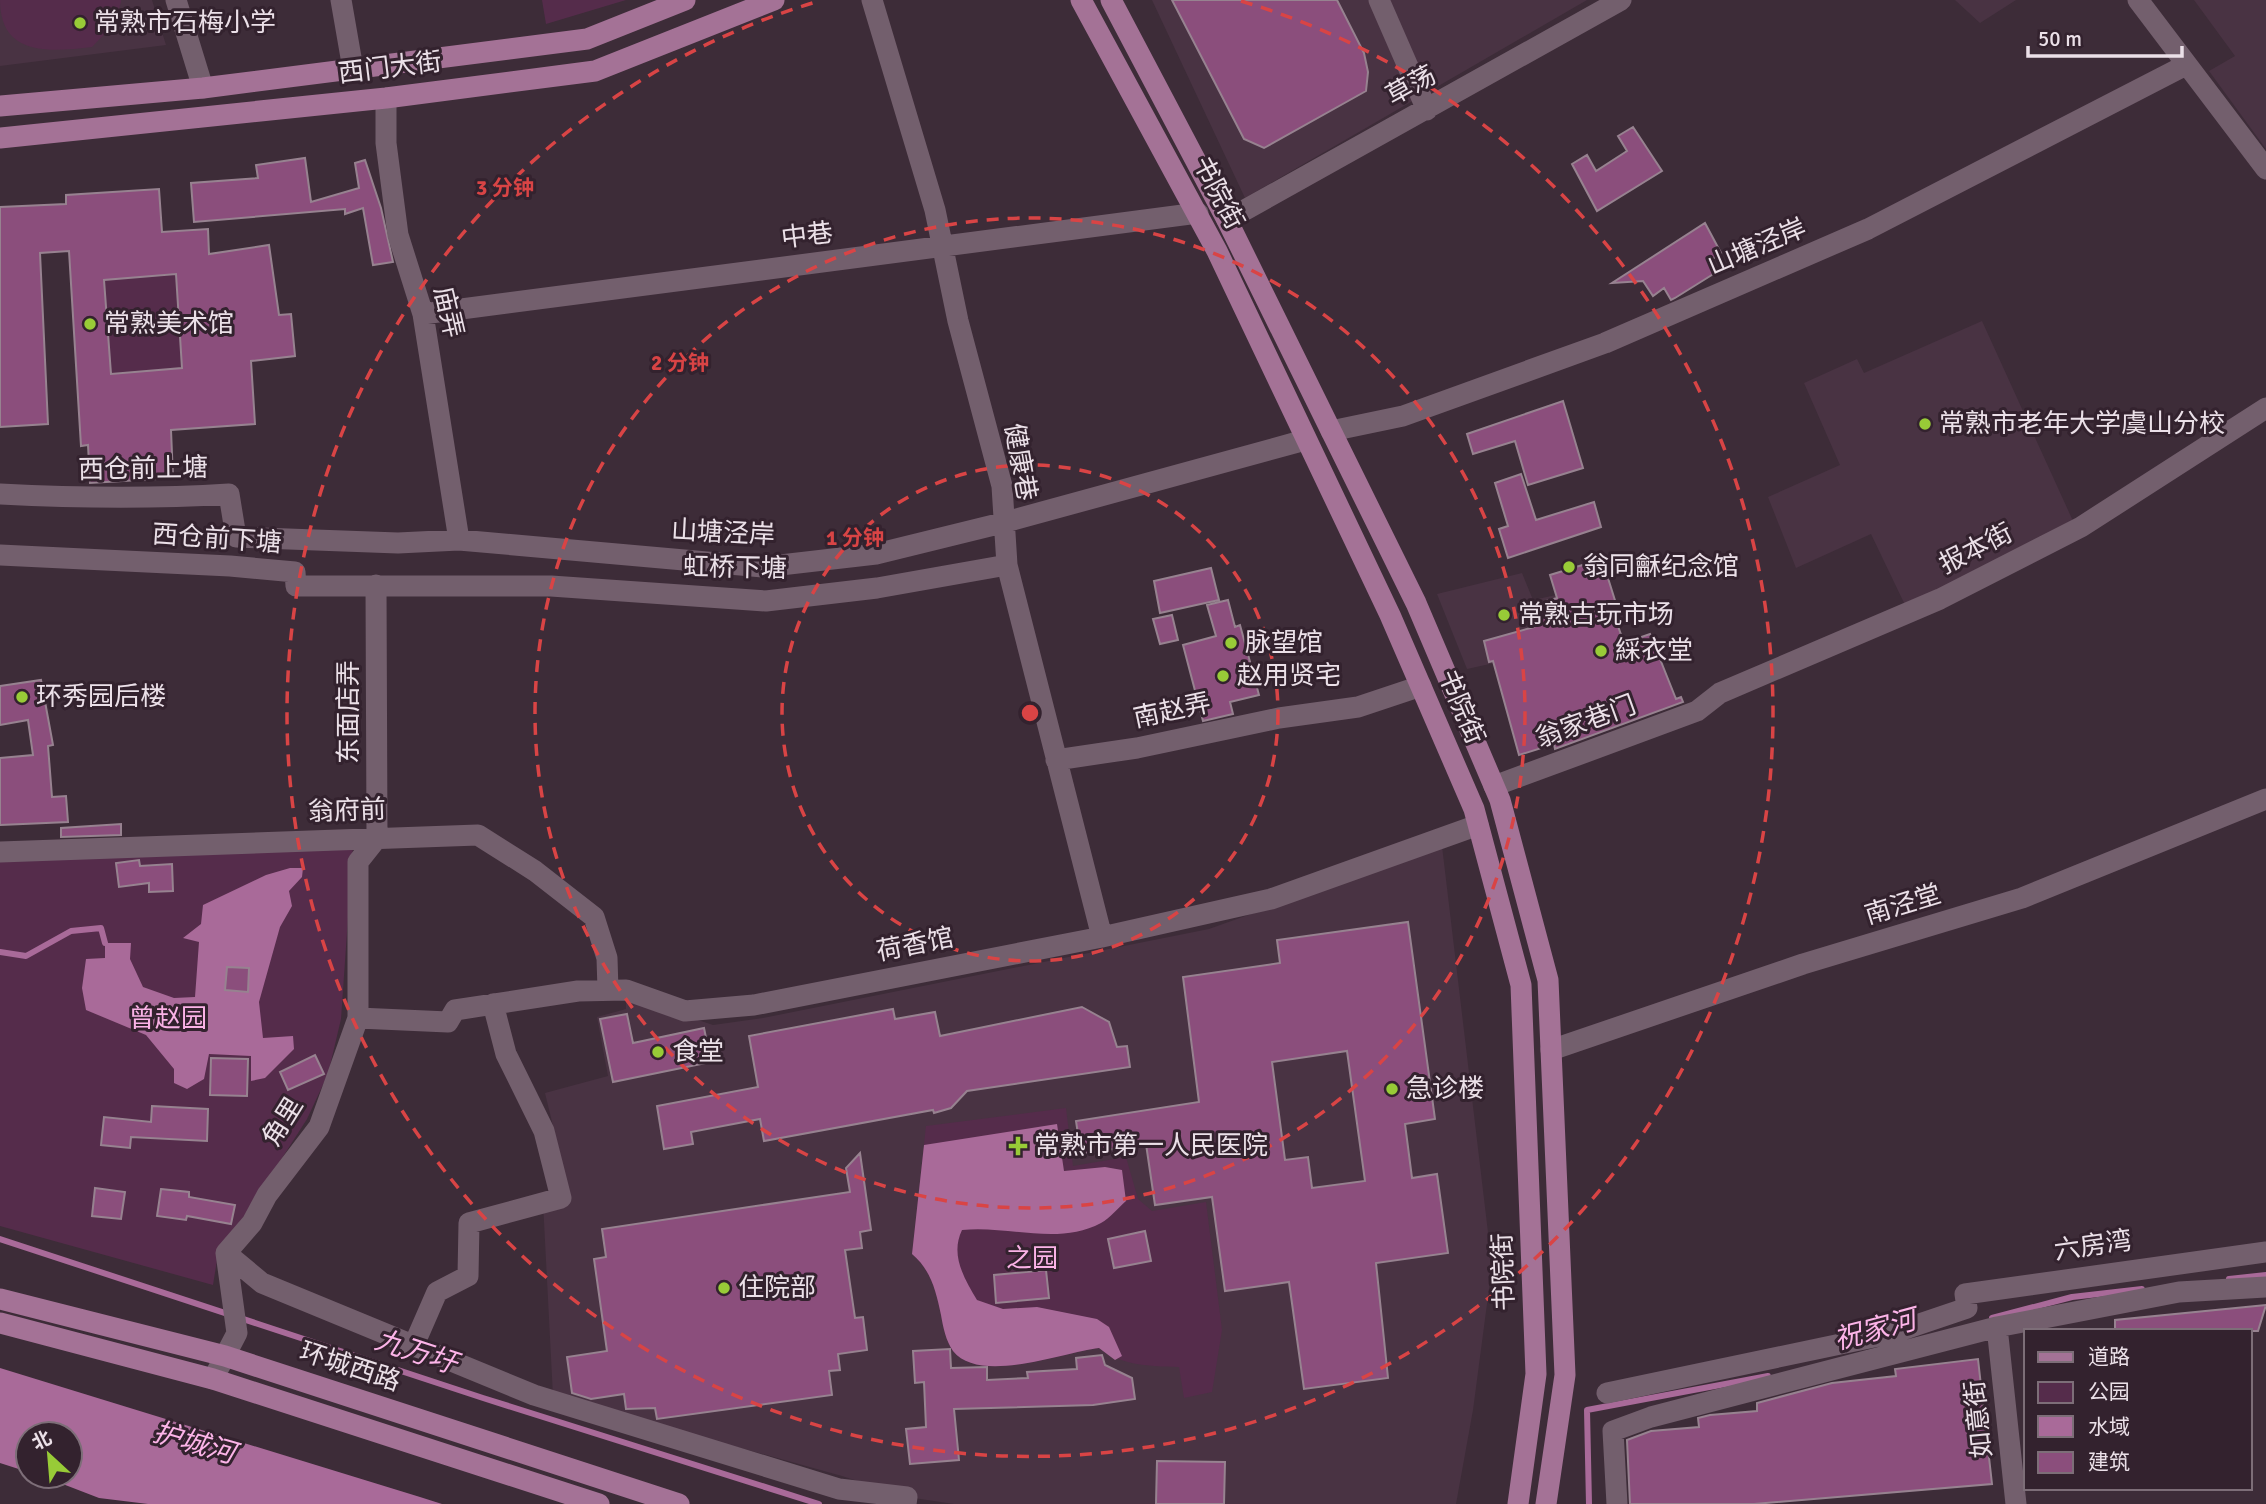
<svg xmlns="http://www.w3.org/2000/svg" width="2266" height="1504" font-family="Signika,'Noto Sans SC',sans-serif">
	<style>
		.built { fill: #493343 }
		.green { fill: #552c4b }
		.water { fill: #a96a99 }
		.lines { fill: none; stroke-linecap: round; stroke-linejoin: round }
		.stream { stroke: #a96a99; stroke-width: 6 }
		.building { fill: #8b4e7c; stroke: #978290; stroke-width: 2; fill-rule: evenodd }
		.minor { stroke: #735f6d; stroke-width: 21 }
		.major { stroke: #a47296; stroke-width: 21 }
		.ring { fill: none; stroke: #d94445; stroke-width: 3.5; stroke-dasharray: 12 9 }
		.poi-dot { fill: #98cb37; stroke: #33222e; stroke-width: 2.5 }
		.labels { text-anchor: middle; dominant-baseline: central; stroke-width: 6; stroke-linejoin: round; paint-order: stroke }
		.poi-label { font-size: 26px; fill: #ebe0e8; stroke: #33222e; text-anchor: start }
		.street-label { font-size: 26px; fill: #ebe0e8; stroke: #33222e }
		.park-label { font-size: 26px; fill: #fab2e6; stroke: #33222e }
		.water-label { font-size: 28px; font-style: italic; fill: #fcb4e8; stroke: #33222e }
		.centre { fill: #d94445; stroke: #33222e; stroke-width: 3.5 }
		.ring-label { font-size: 21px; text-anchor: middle; font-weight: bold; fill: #d94445; stroke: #33222e; stroke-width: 6; stroke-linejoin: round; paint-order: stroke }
	</style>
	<rect width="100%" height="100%" fill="#3d2c38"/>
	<path class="built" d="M0,0H152L166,45L0,66Z
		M1152,0H1587L1245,198Z
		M1955,0H2016L1980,23Z
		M2194,0H2266V149L2209,71L2235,56Z
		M1982,321L2073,521L1906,607L1871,534L1796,568L1768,497L1840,465L1804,383L1857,359L1864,373Z
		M1522,573L1533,600L1556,595L1571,646L1467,669L1437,594Z
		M1442,846L1492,1266L1473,1410L1456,1504H954L907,1497L842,1476L553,1396L543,1202L571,1200L545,1093L608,1076L597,1017L626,1009V996L713,1025L763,1018L1209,929Z"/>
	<path class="green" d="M0,0H121V2L115,23L92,47C51,52 0,57 0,0Z
		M542,0H626L546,24Z
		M176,274L182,368L111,374L104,280Z
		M353,846L341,1019L328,1074L307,1119L217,1260L213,1285L0,1226V859Z
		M1066,1108L1073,1166L1126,1157L1138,1199L1152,1211L1206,1202L1222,1330L1212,1392L1184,1398L1179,1367C1149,1366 1123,1366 1099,1348C1064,1352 980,1385 953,1351C946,1341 943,1327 941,1315C936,1291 931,1271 912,1254L926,1126Z"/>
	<path class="water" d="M290,868H303L302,877L289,891L292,906L280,927L259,1002L263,1038L293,1036L294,1049L265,1078L251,1081V1056L209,1054L204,1079L187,1089L174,1083V1069L146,1035L86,1010L82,988L86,959L105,958V943H131L130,959L143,987L174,998L195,997L199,942L183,938L201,924L203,905L266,875Z
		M1057,1124L1064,1171L1105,1167L1122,1170L1126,1201C1118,1208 1110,1218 1101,1223C1058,1246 1008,1225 962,1230C950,1255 964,1278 977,1300L1003,1309L1037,1307L1097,1319L1109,1327L1122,1356L1115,1360L1099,1348C1064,1352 980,1385 953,1351C946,1341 943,1327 941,1315C936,1291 931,1270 912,1254L924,1145Z
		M0,1368L420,1497L442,1504H148L99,1498L42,1476H70V1434H28V1472L0,1463Z"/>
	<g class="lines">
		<path class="stream" d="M0,952L26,956L71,931L101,928L105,943
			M0,1239L483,1398L819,1504
			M2229,1279L2266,1275
			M1992,1318L2072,1297L2142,1289
			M1589,1504L1587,1410L1768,1376"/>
	</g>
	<path class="building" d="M1172,0H1337L1364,53L1368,72L1366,91L1264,148L1244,139Z
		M1633,127L1662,171L1597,211L1572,164L1587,155L1596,171L1627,151L1618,136Z
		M305,158L311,202L359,188L355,163L365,160L381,208L393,262L373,265L363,208L345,214V209L194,222L191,183L258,178L256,165Z
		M159,189L162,232L208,229L209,254L269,245L279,315L291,314L295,356L251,361L255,424L171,430L173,478L90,483L88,445L81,446L69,251L40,253L48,424L0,427V207L66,204V195ZM176,274L182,368L111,374L104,280Z
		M1705,223L1721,253L1708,262L1715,273L1675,298L1671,300L1664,288L1653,296L1643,281L1612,283Z
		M1563,401L1583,468L1528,485L1515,441L1473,454L1467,434Z
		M1521,474L1536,520L1594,502L1601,527L1508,558L1499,529L1508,526L1495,483Z
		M1602,559L1618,610L1613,612L1624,643L1650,634L1676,699L1681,697L1683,702L1555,749L1554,744L1519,755L1493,661L1489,662L1484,641L1534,627L1529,606L1557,598L1550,575Z
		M1211,568L1219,600L1160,613L1154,581Z
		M1228,600L1235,627L1240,625L1259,695L1230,702L1233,714L1203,721L1183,645L1216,636L1207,605Z
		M1172,615L1178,640L1160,644L1153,619Z
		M41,680L53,745L48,746L52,797L66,796L68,822L0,825V758L33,755L28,720L0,725V686Z
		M121,824V835L61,837V828Z
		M139,860L140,866L172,864L173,891L149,892V883L119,887L116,863Z
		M1408,922L1435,1119L1405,1124L1412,1178L1437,1174L1448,1253L1376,1263L1388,1378L1304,1389L1289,1282L1225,1291L1212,1197L1155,1205L1146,1144L1081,1154L1076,1121L1199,1102L1183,977L1280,963L1277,940ZM1347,1051L1365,1181L1312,1188L1308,1157L1285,1160L1272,1062Z
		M227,967L249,968L248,992L225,990Z
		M1082,1007L1109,1022L1117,1047L1127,1046L1130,1067L967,1091L951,1108L934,1113L933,1110L764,1141L760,1119L691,1132L693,1144L664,1149L657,1106L758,1087L749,1036L893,1009L895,1019L935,1012L940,1036Z
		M627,1014L633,1043L704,1028L711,1062L613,1082L600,1019Z
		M315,1055L324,1074L288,1090L280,1072Z
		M211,1058L248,1059L247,1096L210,1095Z
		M152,1106L208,1109L207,1141L131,1137L130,1148L101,1145L104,1117L151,1122Z
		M860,1153L871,1230L860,1232L862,1248L845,1250L855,1318L863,1317L867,1350L838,1354L840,1370L829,1371L832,1395L657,1419L655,1408L626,1409L624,1394L591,1399L572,1393L567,1357L607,1351L594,1259L606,1257L602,1229L850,1192L846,1168Z
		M95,1188L125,1192L121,1219L92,1216Z
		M161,1189L189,1192V1197L235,1205L231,1224L187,1216L186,1220L157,1216Z
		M1145,1231L1151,1261L1114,1268L1108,1239Z
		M1046,1270L1049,1298L996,1303L994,1275Z
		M2266,1305L2258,1331H2115V1320Z
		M950,1349L951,1368L987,1367V1380L1028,1378L1027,1372L1077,1369L1076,1358L1102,1355L1105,1365L1132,1378L1135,1399L1093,1405L954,1409L959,1460L910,1464L906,1429L926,1427L924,1382L915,1383L913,1351Z
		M1978,1359L1992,1484L1754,1504H1630L1627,1440L1651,1431L1699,1427L1698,1418L1710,1415L1757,1411V1403L1832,1383L1896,1376L1895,1369Z
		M1157,1461L1225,1462L1224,1504H1156Z"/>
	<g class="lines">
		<path class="minor" d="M176,0L203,88
			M341,0L353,69
			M872,0L935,210L958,321L1002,486L1007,565L1102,937
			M1379,0L1427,110
			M2138,0L2266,169
			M386,98V143L398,235L423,314L459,540
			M1227,220L1621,0
			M423,314L1198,213
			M1331,431L1403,416L1605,343L1868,229L2186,65
			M0,494C77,498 152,499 229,494L236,537L398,543L459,540L763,567L876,554L1002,523L1305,440
			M0,555L230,566L295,572L296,586H551L766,601L877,588L1007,565
			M1056,760L1137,748L1279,718L1358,707L1421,686
			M1494,786L1697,711L1720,693L1940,599L2081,527L2266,408
			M0,852L478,835L535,871L594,917L607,958L608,990
			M358,1018L448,1022L455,1010L578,991L626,990L685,1011L754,1005L1102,937L1271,899L1478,825
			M1551,1050L1803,964L2022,898L2266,799
			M226,1253L262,1283L534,1395L839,1489L907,1497L906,1504
			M1997,1327L2016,1504
			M413,1347L437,1292L468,1276L469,1223L561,1198L544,1131L506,1054L493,1004
			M213,1379L237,1333L226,1253L252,1223L267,1195L319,1127L358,1018V862L377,838L376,585
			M1607,1393L1893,1333L1967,1308L1965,1294L2266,1252
			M1617,1504L1613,1431L1651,1417L1997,1327L2179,1292L2266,1287"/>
		<path class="major" d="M1081,0L1217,251L1390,615L1474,809L1521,985L1536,1374L1518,1504
			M1111,0L1227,220L1416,603L1500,800L1548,980L1565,1375L1546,1504
			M0,106L203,88L587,39L685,0
			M0,138L386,98L595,71L774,0
			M0,1299L225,1356L679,1504
			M0,1323L213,1379L599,1504"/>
	</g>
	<g class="ring">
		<circle cx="1030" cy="713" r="248"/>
		<circle cx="1030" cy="713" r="495"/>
		<path d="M1241 1A743 743 0 1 1 819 1"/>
	</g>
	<g class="poi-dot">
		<circle cx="80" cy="23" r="7"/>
		<circle cx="90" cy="324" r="7"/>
		<circle cx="1925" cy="424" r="7"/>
		<circle cx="1569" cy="567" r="7"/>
		<circle cx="1504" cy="615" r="7"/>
		<circle cx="1231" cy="643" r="7"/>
		<circle cx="1601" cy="651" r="7"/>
		<circle cx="1223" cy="676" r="7"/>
		<circle cx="22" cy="697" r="7"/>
		<circle cx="658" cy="1052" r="7"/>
		<circle cx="1392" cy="1089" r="7"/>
		<path d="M1014.5 1135.5h7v7h7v7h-7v7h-7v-7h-7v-7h7z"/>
		<circle cx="724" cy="1288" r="7"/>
	</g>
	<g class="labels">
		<g class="poi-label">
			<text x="94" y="23">常熟市石梅小学</text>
			<text x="104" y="324">常熟美术馆</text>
			<text x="1939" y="424">常熟市老年大学虞山分校</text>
			<text x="1583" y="567">翁同龢纪念馆</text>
			<text x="1518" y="615">常熟古玩市场</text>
			<text x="1245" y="643">脉望馆</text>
			<text x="1615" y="651">綵衣堂</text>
			<text x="1237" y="676">赵用贤宅</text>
			<text x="36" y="697">环秀园后楼</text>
			<text x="672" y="1052">食堂</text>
			<text x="1406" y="1089">急诊楼</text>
			<text x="1034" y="1146">常熟市第一人民医院</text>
			<text x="738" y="1288">住院部</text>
		</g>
		<g class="street-label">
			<text transform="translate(390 68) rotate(-7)">西门大街</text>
			<text transform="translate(1411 86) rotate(-29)">草荡</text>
			<text transform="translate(1218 193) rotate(62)">书院街</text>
			<text transform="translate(807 236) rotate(-7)">中巷</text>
			<text transform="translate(1757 247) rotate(-23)">山塘泾岸</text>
			<text transform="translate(448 312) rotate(77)">庙弄</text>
			<text transform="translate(1020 462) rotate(80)">健康巷</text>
			<text transform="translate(143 469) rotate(-1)">西仓前上塘</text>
			<text transform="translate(723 533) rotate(3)">山塘泾岸</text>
			<text transform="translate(217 539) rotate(4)">西仓前下塘</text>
			<text transform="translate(1976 549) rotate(-27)">报本街</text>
			<text transform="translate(735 568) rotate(1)">虹桥下塘</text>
			<text transform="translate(1461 707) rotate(67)">书院街</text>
			<text transform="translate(1172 711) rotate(-12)">南赵弄</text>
			<text transform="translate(349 712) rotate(-90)">东面店弄</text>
			<text transform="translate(1586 722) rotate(-20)">翁家巷门</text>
			<text transform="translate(347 811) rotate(-2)">翁府前</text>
			<text transform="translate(1903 905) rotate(-17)">南泾堂</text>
			<text transform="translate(915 945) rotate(-11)">荷香馆</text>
			<text transform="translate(283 1122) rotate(-58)">角里</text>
			<text transform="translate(2093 1246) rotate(-8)">六房湾</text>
			<text transform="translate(1504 1272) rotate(-92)">书院街</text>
			<text transform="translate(350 1367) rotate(18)">环城西路</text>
			<text transform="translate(1979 1419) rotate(-96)">如意街</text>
		</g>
		<g class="park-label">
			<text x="168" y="1019">曾赵园</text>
			<text x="1032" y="1259">之园</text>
		</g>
		<g class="water-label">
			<text transform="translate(1875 1330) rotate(-15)">祝家河</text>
			<text transform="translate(416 1352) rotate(18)">九万圩</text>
			<text transform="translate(194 1443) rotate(16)">护城河</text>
		</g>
	</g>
	<circle cx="1030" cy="713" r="10" class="centre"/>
	<g class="ring-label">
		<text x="505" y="195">3 分钟</text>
		<text x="680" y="370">2 分钟</text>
		<text x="855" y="545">1 分钟</text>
	</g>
	<rect x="2024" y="1329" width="228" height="161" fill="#33222e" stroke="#7d6e78" stroke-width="2"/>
	<rect x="2038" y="1352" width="35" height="10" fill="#a47296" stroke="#7d6e78" stroke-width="2"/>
	<text x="2088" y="1364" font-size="21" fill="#ebe0e8">道路</text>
	<rect x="2038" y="1382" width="35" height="21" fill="#552c4b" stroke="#7d6e78" stroke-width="2"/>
	<text x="2088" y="1399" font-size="21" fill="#ebe0e8">公园</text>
	<rect x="2038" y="1416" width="35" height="21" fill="#a96a99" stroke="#7d6e78" stroke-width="2"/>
	<text x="2088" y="1434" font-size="21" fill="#ebe0e8">水域</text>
	<rect x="2038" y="1452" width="35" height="21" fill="#8b4e7c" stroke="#7d6e78" stroke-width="2"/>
	<text x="2088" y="1469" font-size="21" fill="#ebe0e8">建筑</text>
	<g transform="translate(49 1455) rotate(334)"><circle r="33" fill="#33222e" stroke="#7d6e78" stroke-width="2"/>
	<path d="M0-5L12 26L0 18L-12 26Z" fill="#98cb37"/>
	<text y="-10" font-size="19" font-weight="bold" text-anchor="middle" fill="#ebe0e8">北</text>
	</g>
	<path d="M2028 46v10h154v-10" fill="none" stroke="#ebe0e8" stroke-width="3.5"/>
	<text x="2038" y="46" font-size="21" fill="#ebe0e8" stroke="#33222e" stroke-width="5" paint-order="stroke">50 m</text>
</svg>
